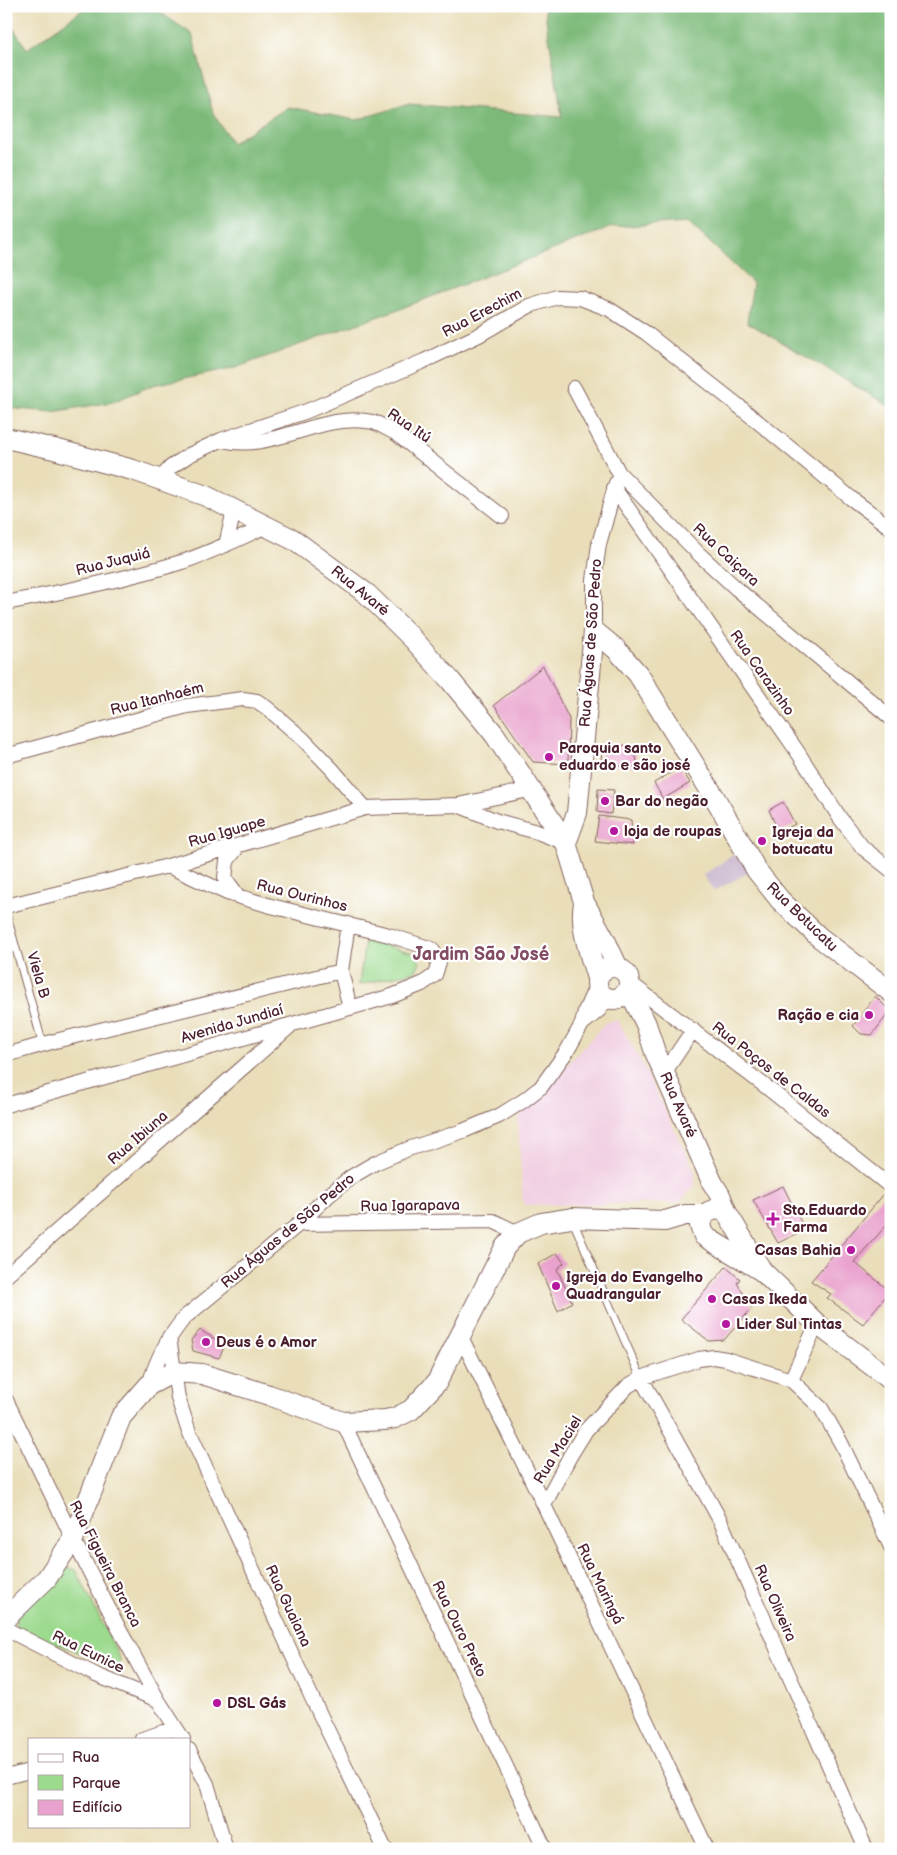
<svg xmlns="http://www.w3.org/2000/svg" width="897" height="1855" font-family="'Balsamiq Sans',sans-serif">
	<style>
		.built { fill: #f1d0e3 }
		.industrial { fill: #cebed1 }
		.green { fill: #9cda8e; stroke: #737c5c }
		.forest { fill: #7dba79; stroke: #646c52 }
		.building { fill: #e9a1cd }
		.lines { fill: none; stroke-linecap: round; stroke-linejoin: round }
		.lane-casing { stroke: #82625d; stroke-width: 9 }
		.street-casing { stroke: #82625d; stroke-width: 16 }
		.secondary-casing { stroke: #82625d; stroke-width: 22 }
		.lane { stroke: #fff; stroke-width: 7 }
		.street { stroke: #fff; stroke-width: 14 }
		.secondary { stroke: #fff; stroke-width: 20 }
		.poi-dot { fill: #b5179e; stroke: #fff; stroke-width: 2 }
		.labels { text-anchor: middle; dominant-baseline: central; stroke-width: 4.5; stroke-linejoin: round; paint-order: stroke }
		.street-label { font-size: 15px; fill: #4a1f2b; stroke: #fff }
		.poi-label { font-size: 15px; font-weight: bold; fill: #4a1f2b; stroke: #fff; text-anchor: start }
		.quarter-label { font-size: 18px; font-weight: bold; fill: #824c64; stroke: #fff }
	</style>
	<rect width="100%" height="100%" fill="#fff"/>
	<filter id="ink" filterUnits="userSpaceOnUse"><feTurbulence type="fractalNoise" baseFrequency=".02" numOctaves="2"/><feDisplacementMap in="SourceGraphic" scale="10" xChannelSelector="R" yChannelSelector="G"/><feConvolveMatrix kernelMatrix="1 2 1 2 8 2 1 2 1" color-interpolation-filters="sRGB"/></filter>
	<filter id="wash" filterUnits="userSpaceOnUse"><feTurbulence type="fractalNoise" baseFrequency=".0096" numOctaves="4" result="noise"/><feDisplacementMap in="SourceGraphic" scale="20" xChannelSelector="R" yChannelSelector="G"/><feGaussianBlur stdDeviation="1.12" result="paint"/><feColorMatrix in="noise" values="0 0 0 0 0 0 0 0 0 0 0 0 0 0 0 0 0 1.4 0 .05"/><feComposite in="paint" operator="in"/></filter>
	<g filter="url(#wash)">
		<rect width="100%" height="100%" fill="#e9deb9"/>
		<path class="built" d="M617,1020L637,1054L695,1171V1186L678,1203L523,1205L518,1119L606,1022Z"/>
		<path class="industrial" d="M736,853L750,872L714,891L703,875Z"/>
		<path class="green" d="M365,940L414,953L420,962L416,971L359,985Z
			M65,1567L76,1570L121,1661L115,1666L16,1628V1618Z"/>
		<path class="forest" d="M88,6H146L155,9L192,34L213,113L232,143L288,107L356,120L409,104L562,117L544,6H891V407L747,322L753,283L688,222L612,227L410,305L232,369L153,385L113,402L52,412L6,408V17L27,49Z"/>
		<g id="blocks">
			<path class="building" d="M543,666L569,719L568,764L533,762L494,705Z
				M602,744L634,746L638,767L601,765Z
				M680,767L690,783L663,799L654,783Z
				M598,789L614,790L611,814L597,812Z
				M783,802L795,824L779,833L769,810Z
				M599,816L631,820L633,845L595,841Z
				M875,996L890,1011L872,1035L861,1034L853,1026Z
				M783,1186L805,1230L778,1243L753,1200Z
				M884,1194L891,1200V1220L854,1262L890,1291L863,1324L827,1298L831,1294L811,1281Z
				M557,1253L564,1263L557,1269L572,1302L558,1311L538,1264Z
				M726,1267L740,1279L737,1283L752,1308L724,1340L709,1341L681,1319Z
				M200,1330L225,1345L219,1358L193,1351L191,1340Z"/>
		</g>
	</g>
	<g filter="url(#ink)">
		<use href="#blocks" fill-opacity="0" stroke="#82625d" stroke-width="1"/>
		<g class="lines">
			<g class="lane-casing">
				<path id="lane" d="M6,913L43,1045
					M573,1221L641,1378"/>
			</g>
			<g class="street-casing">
				<path id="street" d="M574,388L619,473L700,555L737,589L891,718
					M222,440C274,453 321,411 373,422C380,424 387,429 394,432L502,516
					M160,479L171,467L189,455L221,440L307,411L424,361L479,335L529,306L557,297L580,298L609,309L646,333L735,403L852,499L891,528
					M614,488L797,751L840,818L863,848L891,870
					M226,545L234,510
					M6,603C66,591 127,579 185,561C213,551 239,539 266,526
					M594,631V580L599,544L616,483
					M6,756L187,706L243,699L257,701L267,708L303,739L332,769L365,808
					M458,805L497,821L537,832L566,843
					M238,896L225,878L227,861L239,845
					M6,906L168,866L365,808L458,805L529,790
					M348,924L341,971L350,1008
					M629,982L769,1089L891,1187
					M582,1024L599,1010L607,998
					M6,1055L55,1041L341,971
					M664,1073L693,1030
					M6,1105L392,996L422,984L435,975L439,962L432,949L389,935L271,906L227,893L168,866
					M299,1224L493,1221L518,1233
					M6,1276L289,1027
					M460,1335L544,1505L707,1849
					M169,1337L178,1398L188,1429L313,1700L385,1849
					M641,1378L720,1520L866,1849
					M791,1380L817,1324
					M149,1385C157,1358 167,1339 185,1317L299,1224L329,1195L351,1177L375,1163L408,1149L463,1131L499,1116L523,1101L541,1087L567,1051L582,1024L585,1011L597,984
					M6,1400L73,1539L118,1627L158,1700L183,1739
					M343,1422L545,1849
					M544,1505L570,1456L586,1430L628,1386L641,1378L699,1359L714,1357L726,1359L791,1380L821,1408L841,1443L891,1547
					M6,1629L96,1675L158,1700
					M142,1739L176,1728
					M189,1750L207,1784L226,1849
					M6,1777L29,1771"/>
			</g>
			<g class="secondary-casing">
				<path id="secondary" d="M6,438L54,449L133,470L206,496L294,540L367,594L413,639L450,680L495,735L566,843L584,902L605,940L618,968
					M594,631L616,649L638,674L715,798L757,871L780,900L819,937L891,992
					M566,843L577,813L594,631
					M584,904C579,925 591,958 597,978
					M597 983a16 16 0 1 1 32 0a16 16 0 1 1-32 0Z
					M628,988L646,1024L655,1052L712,1182L720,1195L727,1213
					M762,1271L727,1213C715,1205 702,1212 700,1226L704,1236L762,1271L817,1324L891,1380
					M6,1618L47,1578L73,1539L121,1417L149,1385L174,1372L202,1374L269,1395L343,1422L385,1420L395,1418L411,1410L437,1382L505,1247L518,1233L541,1223L572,1218L665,1221L685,1215H703"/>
			</g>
			<use href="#lane" class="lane"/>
			<use href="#street" class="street"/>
			<use href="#secondary" class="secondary"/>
		</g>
	</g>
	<g class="poi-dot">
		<circle cx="549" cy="757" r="5"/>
		<circle cx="605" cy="801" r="5"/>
		<circle cx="614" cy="831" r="5"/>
		<circle cx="762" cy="841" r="5"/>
		<circle cx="869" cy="1015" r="5"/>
		<path d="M770.5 1211.5h5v5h5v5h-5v5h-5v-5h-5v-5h5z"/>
		<circle cx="851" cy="1250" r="5"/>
		<circle cx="556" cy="1286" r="5"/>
		<circle cx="712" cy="1299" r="5"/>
		<circle cx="726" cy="1324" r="5"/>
		<circle cx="206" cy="1342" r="5"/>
		<circle cx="217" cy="1703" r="5"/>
	</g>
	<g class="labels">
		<g class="street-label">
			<text transform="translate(482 313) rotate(-28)">Rua Erechim</text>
			<text transform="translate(409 426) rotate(34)">Rua Itú</text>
			<text transform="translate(726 555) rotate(43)">Rua Caiçara</text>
			<text transform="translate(113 562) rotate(-14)">Rua Juquiá</text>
			<text transform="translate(360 591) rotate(39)">Rua Avaré</text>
			<text transform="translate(591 643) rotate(-86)">Rua Águas de São Pedro</text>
			<text transform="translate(762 673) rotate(55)">Rua Carazinho</text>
			<text transform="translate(157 699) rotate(-14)">Rua Itanhaém</text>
			<text transform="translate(227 832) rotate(-16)">Rua Iguape</text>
			<text transform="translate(302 896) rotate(14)">Rua Ourinhos</text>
			<text transform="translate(802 917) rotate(44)">Rua Botucatu</text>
			<text transform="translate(38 975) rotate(74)">Viela B</text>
			<text transform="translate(232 1024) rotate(-16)">Avenida Jundiaí</text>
			<text transform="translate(771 1070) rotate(38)">Rua Poços de Caldas</text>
			<text transform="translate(678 1105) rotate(66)">Rua Avaré</text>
			<text transform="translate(138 1138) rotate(-41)">Rua Ibiuna</text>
			<text transform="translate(410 1206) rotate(-1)">Rua Igarapava</text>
			<text transform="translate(288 1231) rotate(-40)">Rua Águas de São Pedro</text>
			<text transform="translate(558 1450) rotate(-58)">Rua Maciel</text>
			<text transform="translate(105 1564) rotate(63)">Rua Figueira Branca</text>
			<text transform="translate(600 1584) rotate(64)">Rua Maringá</text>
			<text transform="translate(775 1603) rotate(66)">Rua Oliveira</text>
			<text transform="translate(288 1606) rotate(65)">Rua Guaiana</text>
			<text transform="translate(459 1629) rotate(64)">Rua Ouro Preto</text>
			<text transform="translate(88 1652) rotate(26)">Rua Eunice</text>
		</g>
		<g class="poi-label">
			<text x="559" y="748">Paroquia santo<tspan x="559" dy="17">eduardo e são josé</tspan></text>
			<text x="615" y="801">Bar do negão</text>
			<text x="624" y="831">loja de roupas</text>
			<text x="772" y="832">Igreja da<tspan x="772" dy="17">botucatu</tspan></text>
			<text x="859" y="1015" text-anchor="end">Ração e cia</text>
			<text x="783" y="1210">Sto.Eduardo<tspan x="783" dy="17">Farma</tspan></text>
			<text x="841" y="1250" text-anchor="end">Casas Bahia</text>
			<text x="566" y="1277">Igreja do Evangelho<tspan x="566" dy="17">Quadrangular</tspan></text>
			<text x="722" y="1299">Casas Ikeda</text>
			<text x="736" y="1324">Lider Sul Tintas</text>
			<text x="216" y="1342">Deus é o Amor</text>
			<text x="227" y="1703">DSL Gás</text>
		</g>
		<g class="quarter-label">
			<text x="481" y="954">Jardim São José</text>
		</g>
	</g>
	<rect width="897" height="1855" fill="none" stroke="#fff" stroke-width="25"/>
	<rect x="28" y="1738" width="162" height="90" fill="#ffffff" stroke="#b7a5aa"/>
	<rect x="38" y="1754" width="25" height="8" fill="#ffffff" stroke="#b7a5aa"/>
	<text x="72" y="1762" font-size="15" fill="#4a1f2b">Rua</text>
	<rect x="38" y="1775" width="25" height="15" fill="#9cda8e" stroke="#b7a5aa"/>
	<text x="72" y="1788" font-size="15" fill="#4a1f2b">Parque</text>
	<rect x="38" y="1800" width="25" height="15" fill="#e9a1cd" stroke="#b7a5aa"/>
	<text x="72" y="1812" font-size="15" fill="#4a1f2b">Edifício</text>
</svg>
